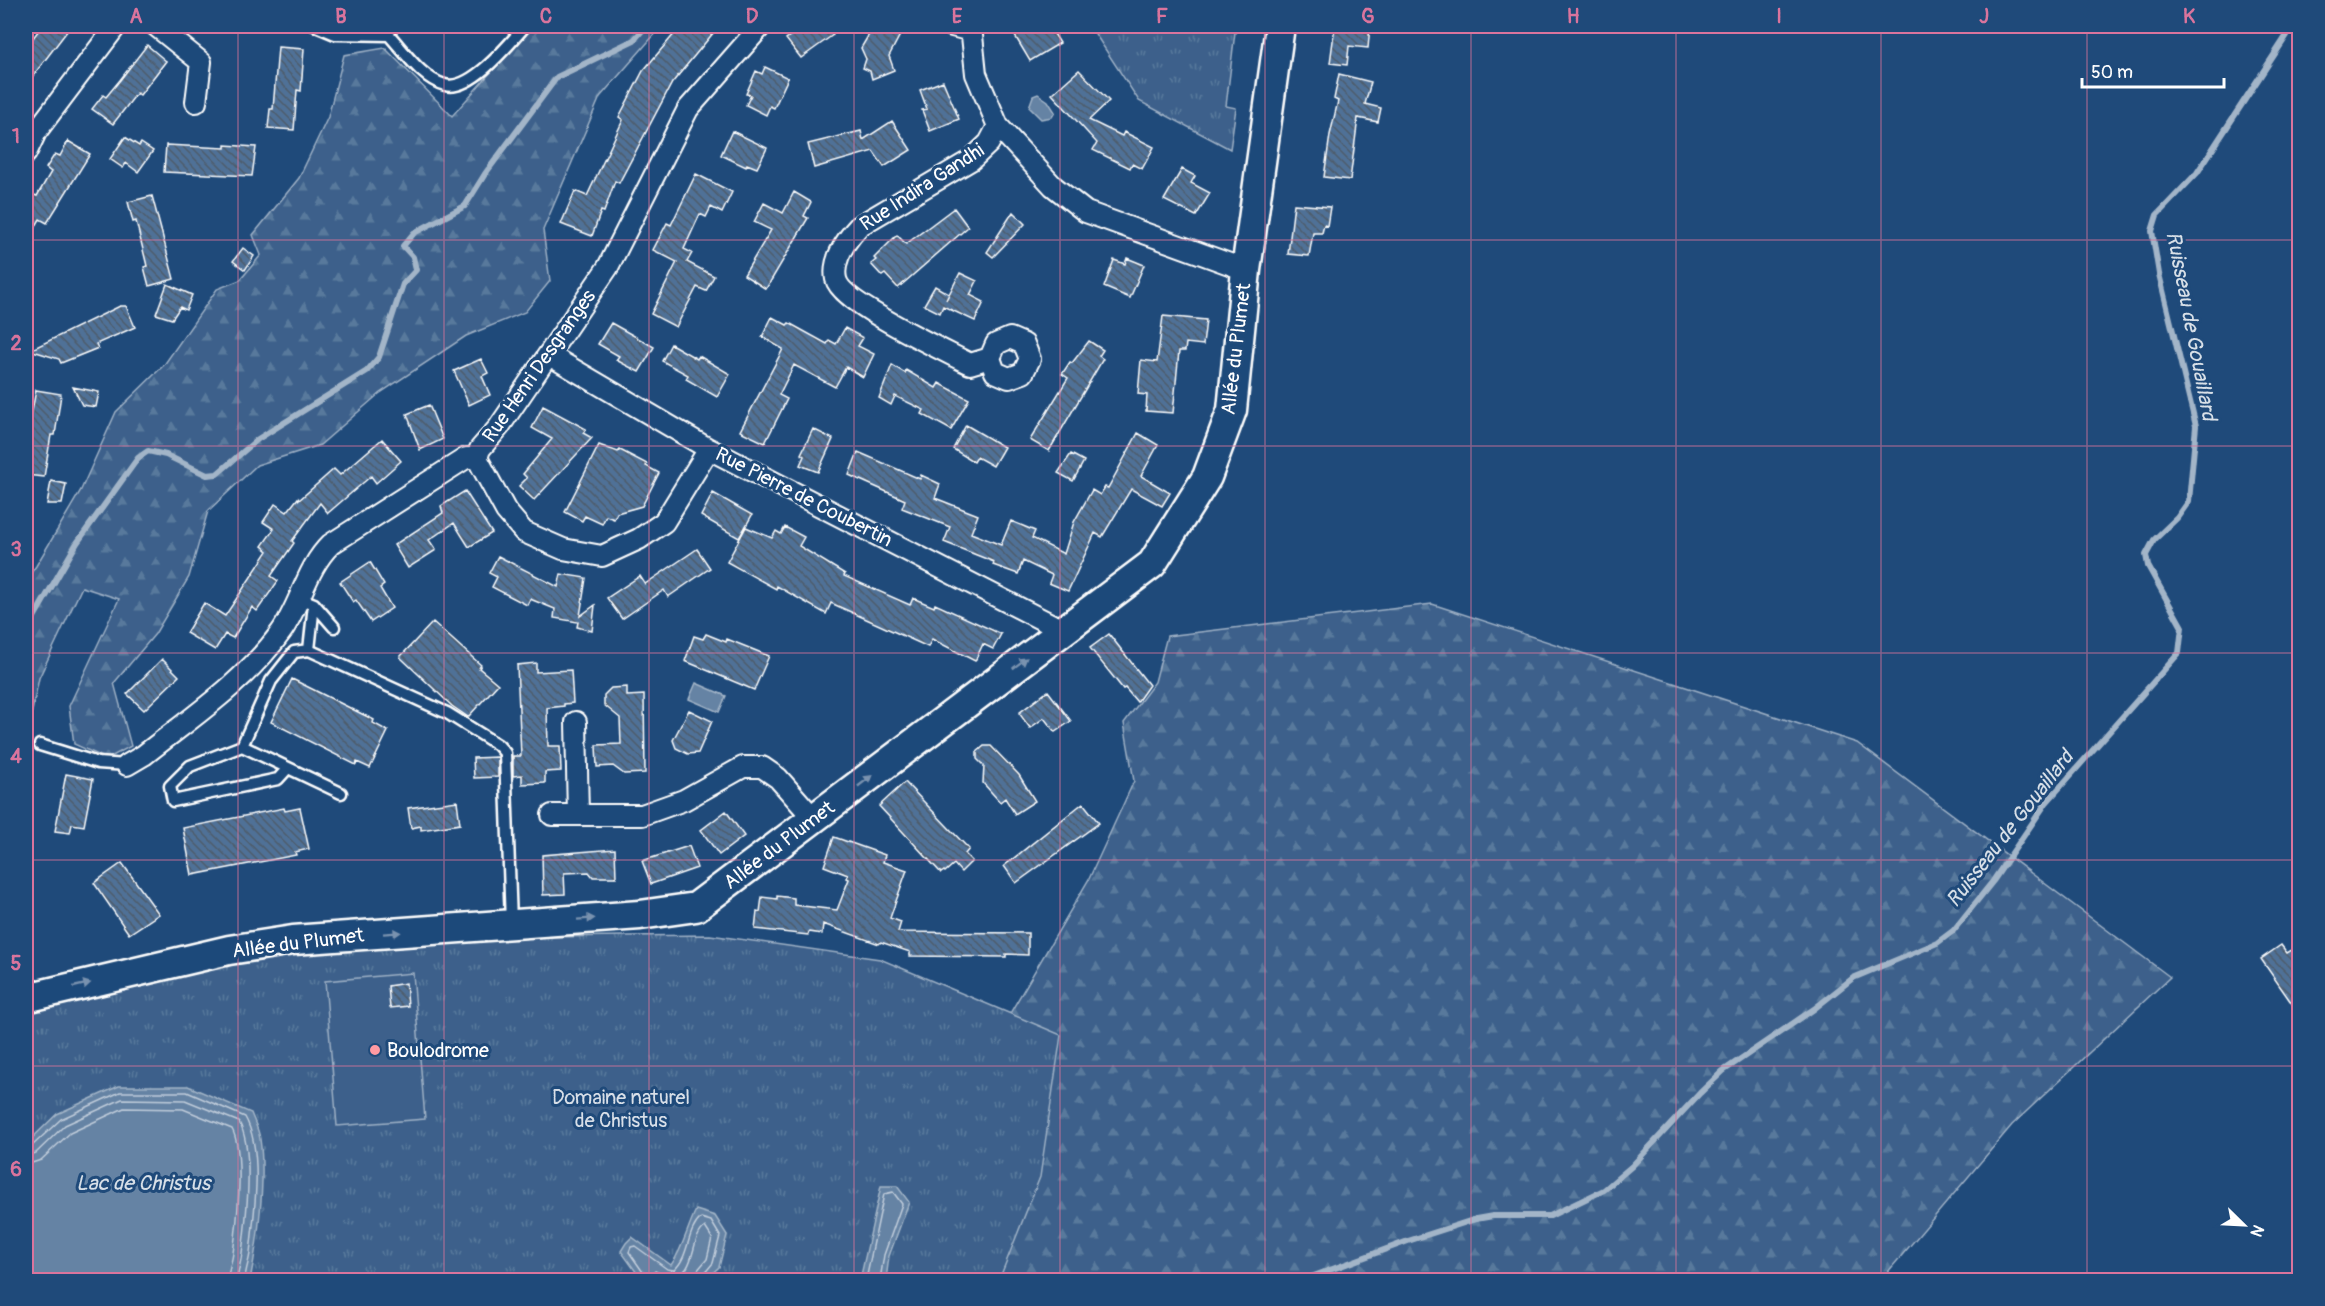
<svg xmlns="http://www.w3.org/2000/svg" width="2325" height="1306" font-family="Pangolin,sans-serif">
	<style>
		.forest { fill: url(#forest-firs); stroke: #9eb0c5; stroke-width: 1.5 }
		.park { fill: url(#park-tufts); stroke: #9eb0c5; stroke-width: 1.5 }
		.pitch { fill: #3c618b; stroke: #9eb0c5; stroke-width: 1.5 }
		.water { fill: #6583a4; stroke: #a3b5c8; stroke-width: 1.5 }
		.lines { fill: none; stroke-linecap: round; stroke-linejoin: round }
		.shore { stroke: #c1cddb; stroke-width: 1.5 }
		.stream { stroke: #a3b5c8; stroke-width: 6 }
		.building { fill: url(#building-back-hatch); stroke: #fff; stroke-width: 1.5 }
		.lane-casing { stroke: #fff; stroke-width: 15 }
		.street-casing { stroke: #fff; stroke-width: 24 }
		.secondary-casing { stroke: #fff; stroke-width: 33 }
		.lane { stroke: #1f4a7a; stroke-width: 10 }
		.street { stroke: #1f4a7a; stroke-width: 20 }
		.secondary { stroke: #1f4a7a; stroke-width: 28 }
		.oneway { fill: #7992af }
		.grid { fill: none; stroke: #da749d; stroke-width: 1.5; stroke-opacity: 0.55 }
		.poi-dot { fill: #ff9aa2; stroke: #1f4a7a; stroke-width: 2 }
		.labels { text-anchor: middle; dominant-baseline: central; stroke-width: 6; stroke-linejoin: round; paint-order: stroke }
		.street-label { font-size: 20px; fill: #fff; stroke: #1f4a7a }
		.poi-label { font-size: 20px; fill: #fff; stroke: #1f4a7a; text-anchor: start }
		.park-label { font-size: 20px; fill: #d8dfe8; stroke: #1f4a7a }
		.water-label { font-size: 21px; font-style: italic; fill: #d8e0e8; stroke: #1f4a7a }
		.neatline { fill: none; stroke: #da749d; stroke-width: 2 }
		.grid-label { font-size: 20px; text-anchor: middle; font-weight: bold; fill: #da749d }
	</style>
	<defs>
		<pattern id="forest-firs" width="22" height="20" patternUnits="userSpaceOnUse" patternTransform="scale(1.5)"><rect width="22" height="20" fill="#3c618b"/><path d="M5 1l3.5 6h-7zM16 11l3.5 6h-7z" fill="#59799c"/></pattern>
		<pattern id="park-tufts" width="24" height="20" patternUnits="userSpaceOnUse" patternTransform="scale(1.5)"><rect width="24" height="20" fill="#3c618b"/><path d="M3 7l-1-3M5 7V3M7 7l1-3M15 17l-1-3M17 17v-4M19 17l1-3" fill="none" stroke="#59799c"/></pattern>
		<pattern id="building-back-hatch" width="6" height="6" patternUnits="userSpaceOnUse" patternTransform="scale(1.5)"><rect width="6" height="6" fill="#507197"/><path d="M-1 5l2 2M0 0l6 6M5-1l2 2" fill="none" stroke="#4e5b6a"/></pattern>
	</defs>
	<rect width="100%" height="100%" fill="#1f4a7a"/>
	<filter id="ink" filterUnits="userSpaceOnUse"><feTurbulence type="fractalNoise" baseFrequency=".0167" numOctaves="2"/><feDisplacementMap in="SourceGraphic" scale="12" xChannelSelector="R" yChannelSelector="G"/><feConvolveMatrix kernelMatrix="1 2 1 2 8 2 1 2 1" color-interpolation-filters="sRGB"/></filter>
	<g filter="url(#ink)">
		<path class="forest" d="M532,26H662L600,97L543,230L550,281L525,312L466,336L380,393L320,445L257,465L208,511L189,577L155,634L114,683L131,746L107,759L74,744L69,706L119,599L82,587L39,678L26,740V580L36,566L81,490L116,412L164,365L217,289L240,280L261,255L253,235L299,178L328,117L344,55L385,48L452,116Z
			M1432,604L1857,743L2170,977L2012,1125L1881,1280H970L999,1032L1089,879L1134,781L1124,723L1155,682L1167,636Z"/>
		<path class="park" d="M1090,26H1245L1244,29L1235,32L1226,106L1236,108L1230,149L1139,101Z
			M710,935L880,959L1061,1035L1040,1177L999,1280H26V998L293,940Z"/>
		<path class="pitch" d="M413,973L425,1119L337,1126L325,981Z"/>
		<path class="water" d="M1038,94L1048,101L1055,112L1052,117L1041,119L1029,107L1033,96Z
			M696,683L726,696L719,712L689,699Z
			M119,1086H188L251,1113C254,1121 259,1130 260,1139C266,1179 258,1242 250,1280H26V1144L57,1114Z
			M881,1186H897L909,1202L889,1256L886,1280H860Z
			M696,1210L715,1216L727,1235L719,1267L705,1280H642L621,1251L626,1243L632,1237L671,1265C683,1249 687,1228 696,1210Z"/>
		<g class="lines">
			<path class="shore" d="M26,1148L32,1146L61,1119L120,1092H187L245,1117C264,1151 254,1214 250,1253C249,1262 245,1271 245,1280
				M26,1156L36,1153L65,1125L122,1099L185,1100L239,1122C255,1151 246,1220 242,1253C241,1262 238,1271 237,1280
				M26,1165L41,1160L70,1133L124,1108L183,1109L232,1129C245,1153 237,1225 233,1253C232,1262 228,1271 228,1280
				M646,1280L645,1275L629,1252L631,1247L635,1246L667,1269L674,1270C690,1256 686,1231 701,1218L711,1221L720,1236L713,1263L703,1275L702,1280
				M654,1280L653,1273L655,1271L670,1278C698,1275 689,1238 705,1227L712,1238L707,1259L696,1272L694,1280
				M866,1280L884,1194L893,1192L902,1204L884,1255L880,1280"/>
			<path class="stream" d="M26,631L77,543L138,458L148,451L166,455L207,475L217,474L258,439L367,371L379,357L403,284L416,270L413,257L403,246L414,233L465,206L485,174L557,77L634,40L646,26
				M1303,1280L1408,1241L1476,1219L1493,1216H1550L1604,1190L1632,1166L1700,1093L1723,1071L1814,1009L1853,978L1937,943L1953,931L1993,881L2046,803L2179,653L2182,627L2148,566L2146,555L2154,540L2177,518L2189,501L2196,426L2159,274L2152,231L2157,215L2197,173L2293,26"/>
		</g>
		<path class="building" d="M42,26H71L26,85V47Z
			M681,26H719L672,83L619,183L615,181L604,212L601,211L592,236L561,224L575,191L587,196L623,120L619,117L643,71Z
			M803,26H825L833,35L801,58L786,39Z
			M878,26H883L900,35L889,56L894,70L872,79L870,71L863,68L866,59L861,48L871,31L874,32Z
			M1009,26H1049L1060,43L1030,61Z
			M1335,26H1370L1368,48L1349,46L1347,65L1330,63Z
			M147,45L166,61L140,95L137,93L113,124L92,109L103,95L106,97L120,80Z
			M278,47L304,49L301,91L297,90L294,130L268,128L270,109H273Z
			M765,67L788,78L774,108L770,106L766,115L746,105L751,95L746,94L756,71L762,74Z
			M1079,70L1109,101L1089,120L1122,136L1124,132L1154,147L1142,169L1132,164L1130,168L1093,150L1097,143L1052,94Z
			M1339,74L1371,82L1365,104L1381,108L1378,122L1358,118L1350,180L1324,177L1330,135L1338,101L1334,99Z
			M943,81L959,119L930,131L922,110L927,109L920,90Z
			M892,121L911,150L884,167L873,151L814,168L808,144L861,131L863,140Z
			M732,131L767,148L757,168L747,164L746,167L721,155Z
			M125,137L139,146L141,143L153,151L138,172L126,163L123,168L110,159Z
			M68,141L90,154L47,223L40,219L26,243V209L34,195L37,196L51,172L46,168L55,154L60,156Z
			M166,145L225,148V145L256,147L252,176L164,172Z
			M1182,169L1195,176L1191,183L1210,193L1196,216L1164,200Z
			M696,174L732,192L722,213L711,207L706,217L700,214L684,249L692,253L687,262L714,276L706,291L697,287L676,327L651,314L677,262L653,250L667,223L671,225Z
			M794,192L811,202L804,216L808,218L766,289L744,275L771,230L754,222L764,203L783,213Z
			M152,196L174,279L149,286L144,267L147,266L136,221L133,222L128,202Z
			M1294,204L1330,207L1327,226L1324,225L1322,233H1313L1309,256L1288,254Z
			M954,208L968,227L898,288L885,274L882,276L871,264L876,260L874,258L897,235L906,244Z
			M1013,212L1025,224L993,257L987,252Z
			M243,248L254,256L245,270L233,261Z
			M1127,258L1144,265L1130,298L1104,287L1114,260L1125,264Z
			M960,273L977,281L970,295L984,302L975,321L943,306L940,313L924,305L935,286L949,294L946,300Z
			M167,284L192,295L186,310L180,307L172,319L156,314Z
			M120,306H126L135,327L96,344L98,348L61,363L59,359L30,350Z
			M1163,316L1206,320L1203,345L1186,343L1185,351H1179L1173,413L1146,411L1147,395L1138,394L1141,360L1157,362Z
			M772,317L787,325L789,323L827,344L829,340L836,344L845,328L863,338L858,346L874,354L863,377L846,367L835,387L794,365L779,395L787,399L765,443L740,431L783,349L762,337Z
			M611,323L654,347L639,372L616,360L619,356L598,344Z
			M1089,341L1103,350L1099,356L1103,359L1049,451L1030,440L1068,378L1062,374L1070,362L1072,363Z
			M671,344L697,359L699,356L730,374L717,397L686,379L688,375L662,361Z
			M481,359L488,373L482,376L490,395L469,405L454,371Z
			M892,365L905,373L906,370L936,388L939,383L969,399L951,430L922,414L924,410L895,396L891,405L879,398Z
			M73,387L99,392L96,407L82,405Z
			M36,390L61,394L55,435H51L44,477L26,475V442Z
			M429,405L443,439L420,450L407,414Z
			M543,406L586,429L583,433L592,438L534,500L519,486L527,478L523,474L552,439L532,428Z
			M966,425L1004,447L993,466L977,457L974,462L953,449Z
			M813,429L833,439L818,472L800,465L804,456L801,454Z
			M1138,433L1158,445L1141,476L1170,493L1162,506L1131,489L1102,537L1095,533L1068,591L1049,583L1052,575L1023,561L1018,574L993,565L994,562L944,542L950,527L902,508L905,500L849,475L858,452L920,479L921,475L940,484L935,498L978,515L971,533L1001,545L1011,521L1035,531L1032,538L1064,554L1074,522L1092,490L1100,495L1105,487L1108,488Z
			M382,439L401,461L376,483L371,476L328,513L320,503L292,541L294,543L271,576L278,581L257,611L252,607L233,638L225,634L215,650L186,633L204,603L225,616L268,551L262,546L274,529L263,522L275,504L287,512L298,498L299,500L334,469L340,475Z
			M599,445L618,452L620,450L647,464L646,466L659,473L642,506L617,513L614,519L606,516L602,524L585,516L582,521L565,512Z
			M1071,454L1084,461L1073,481L1058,473Z
			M51,481L66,484L62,504H47Z
			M465,491L492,533L469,547L454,523L429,540L436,550L408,568L394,545L443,513L441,506Z
			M713,493L752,515L739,538L701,516Z
			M746,527L772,538L776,531L781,534L785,527L804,537L799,546L845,574L844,576L910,605L913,598L934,607L935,604L1001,634L993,649L983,644L975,661L932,639L928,647L831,603L826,614L777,586L776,589L727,562Z
			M697,549L710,568L668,597L664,590L622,619L607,598L640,576L645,584Z
			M498,556L558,587L561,574L586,578L580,616L595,605L592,631L577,627L578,622L554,618L555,609L530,599L527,605L492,587L497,577L489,573Z
			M370,562L384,585L380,588L392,608L371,622L356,600L353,602L340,582Z
			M433,622L481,665L479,668L498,684L468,717L452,706L400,657Z
			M706,634L726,642L727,639L769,656L754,690L685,661L694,636L703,639Z
			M1109,634L1149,685L1137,702L1125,688L1123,689L1090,648Z
			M162,659L179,676L144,710L127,694Z
			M536,663V672L571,670L573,703L564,704V706L547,708L548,746H560L561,771L545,772V783L522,784V775L513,776V756H521L517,665Z
			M292,679L374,720L373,723L388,731L370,768L357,762L356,765L271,722Z
			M627,687V696L644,695L645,773L624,774L613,766L597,767L596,745L621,744L620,718L604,705V695L611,688Z
			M1048,691L1071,721L1055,732L1044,718L1030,728L1019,713Z
			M689,710L712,721L698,753L688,754L676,748L673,740Z
			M984,746H991L1019,775L1035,801L1015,814L1005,798L1000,802L983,783L984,766L977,759V752Z
			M498,757V777L474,778L473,758Z
			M66,774L93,779L84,826L72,824L70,833L55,831Z
			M905,782L969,849L965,854L972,861L961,872L954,864L945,872L944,871L941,873L879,806Z
			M457,801L460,824L421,830V826L411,828L408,808Z
			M1083,803L1099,823L1016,883L1004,866Z
			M284,808L285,811L300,808L309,849L295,852L296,855L192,875L183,828Z
			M726,811L744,836L719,855L701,830Z
			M834,837L885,855L883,862L907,870L890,918L901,922L898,932L1028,933V955L1006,954V957L910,956V952L881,942L879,944L823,924L822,934L809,932L808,935L755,929L757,911L760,912L762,897L777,899V896L794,898V905L837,910L849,879L847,878L848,875L824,866Z
			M689,846L697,868L651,884L642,861Z
			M615,849L616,877H593L589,872L564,873L565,894L543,895L542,855Z
			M122,863L159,914L129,934L94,883Z
			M2281,945L2287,953L2300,945V1015L2261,959Z
			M406,983L408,1006L390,1008L388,986Z"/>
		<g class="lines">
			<g class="lane-casing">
				<path id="lane" d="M316,26L335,34L389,35C404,51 422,79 445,85C471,92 510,43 525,26
					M299,598L314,604L334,627
					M309,650L314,604
					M40,745L98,763L127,765
					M242,746L341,793
					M288,768L278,779L173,801L170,786L190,766L242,746L271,681L294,652L309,650L447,713L498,745L505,753L511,923"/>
			</g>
			<g class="street-casing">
				<path id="street" d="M156,26L201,62L196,102
					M952,26L971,31
					M971,26L976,74L998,126L1053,186L1086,212L1246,270
					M26,153L36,132L116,26
					M549,355L709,449L1064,631
					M990,358L995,372L1009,378L1023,373L1030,359L1024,344L1010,338L996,344L990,358L970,364C945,351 841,303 836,279C832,259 847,239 859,226L971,160L989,143L998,126
					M477,458L506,511L524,532L563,549L602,556L639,539L664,522L709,449
					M576,722L578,815
					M127,765L144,755C192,717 245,682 281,632C301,604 306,568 331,544L466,458H477L480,449L499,427L608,267L688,109L761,26
					M552,815H642L684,800L743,767H762L778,778L814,819"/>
			</g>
			<g class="secondary-casing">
				<path id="secondary" d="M26,998L229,950L293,940L640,915L696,907L1152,564L1207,477L1232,410L1246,270L1280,26"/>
			</g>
			<use href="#lane" class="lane"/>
			<use href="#street" class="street"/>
			<use href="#secondary" class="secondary"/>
		</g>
		<defs><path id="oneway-solid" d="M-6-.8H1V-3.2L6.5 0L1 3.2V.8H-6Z" transform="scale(1.5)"/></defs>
		<g class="oneway">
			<use href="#oneway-solid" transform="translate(1020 663) rotate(-37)"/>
			<use href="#oneway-solid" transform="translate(865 781) rotate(-38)"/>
			<use href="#oneway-solid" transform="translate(586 919) rotate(-4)"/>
			<use href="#oneway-solid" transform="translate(392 933) rotate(-4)"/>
			<use href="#oneway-solid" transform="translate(82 985) rotate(-13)"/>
		</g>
	</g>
	<path class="grid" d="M238,26V1280M444,26V1280M649,26V1280M854,26V1280M1060,26V1280M1265,26V1280M1471,26V1280M1676,26V1280M1881,26V1280M2087,26V1280M26,240H2300M26,446H2300M26,653H2300M26,860H2300M26,1066H2300"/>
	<circle class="poi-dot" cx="375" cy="1050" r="6"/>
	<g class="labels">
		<g class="street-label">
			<text transform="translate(922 187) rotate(-33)">Rue Indira Gandhi</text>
			<text transform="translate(1236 349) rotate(-83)">Allée du Plumet</text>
			<text transform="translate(539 366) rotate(-55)">Rue Henri Desgranges</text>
			<text transform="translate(804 497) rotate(27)">Rue Pierre de Coubertin</text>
			<text transform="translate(779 845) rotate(-37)">Allée du Plumet</text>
			<text transform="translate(298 943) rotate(-7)">Allée du Plumet</text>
		</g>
		<g class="poi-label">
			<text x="387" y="1050">Boulodrome</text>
		</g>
		<g class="park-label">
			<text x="621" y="1097">Domaine naturel<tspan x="621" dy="23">de Christus</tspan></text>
		</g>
		<g class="water-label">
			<text transform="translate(2191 326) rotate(79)">Ruisseau de Gouaillard</text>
			<text transform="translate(2010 829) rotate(-52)">Ruisseau de Gouaillard</text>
			<text x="143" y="1183">Lac de Christus</text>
		</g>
	</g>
	<rect width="2325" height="1306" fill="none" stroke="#1f4a7a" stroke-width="66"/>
	<g transform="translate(2244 1225) rotate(114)" stroke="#1f4a7a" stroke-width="4.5" paint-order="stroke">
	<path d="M0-4.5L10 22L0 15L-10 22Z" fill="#ffffff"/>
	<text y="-9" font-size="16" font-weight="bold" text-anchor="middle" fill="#ffffff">N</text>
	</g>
	<path d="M2082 78v9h142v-9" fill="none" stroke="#ffffff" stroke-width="3"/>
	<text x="2091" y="78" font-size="18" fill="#ffffff" stroke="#1f4a7a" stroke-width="4.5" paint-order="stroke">50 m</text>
	<rect x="33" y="33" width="2259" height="1240" class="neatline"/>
	<g class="grid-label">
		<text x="136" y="23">A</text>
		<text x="341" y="23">B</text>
		<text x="546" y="23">C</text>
		<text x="752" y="23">D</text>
		<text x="957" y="23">E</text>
		<text x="1162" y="23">F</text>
		<text x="1368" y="23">G</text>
		<text x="1573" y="23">H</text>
		<text x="1779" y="23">I</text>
		<text x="1984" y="23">J</text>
		<text x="2189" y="23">K</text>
		<text x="16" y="143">1</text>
		<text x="16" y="350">2</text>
		<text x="16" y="556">3</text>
		<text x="16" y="763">4</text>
		<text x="16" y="970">5</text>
		<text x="16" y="1176">6</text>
	</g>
</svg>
